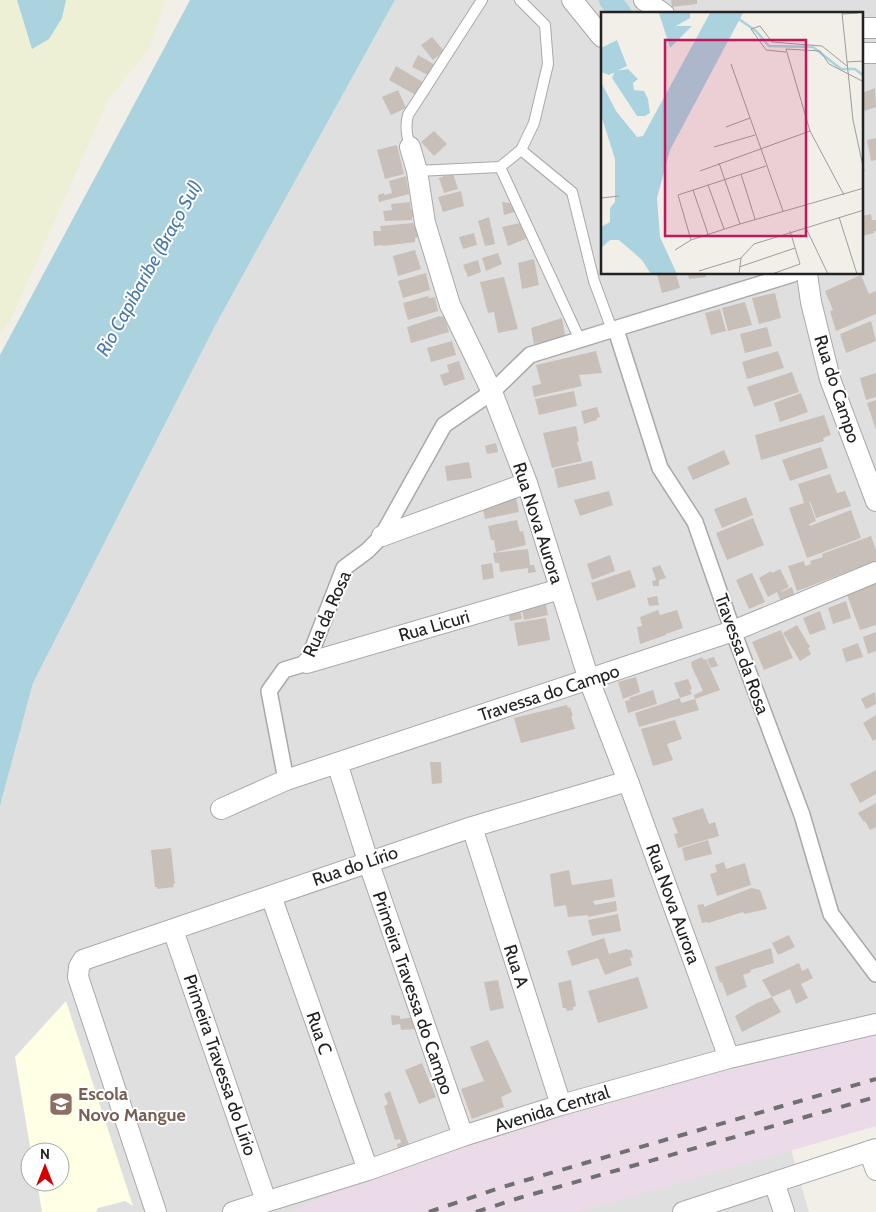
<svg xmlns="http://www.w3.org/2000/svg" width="876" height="1212" font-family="Cabin,sans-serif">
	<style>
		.residential { fill: #e0dfdf; fill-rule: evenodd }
		.industrial { fill: #ebdbe8 }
		.education { fill: #ffffe5 }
		.farmland { fill: #eef0d5 }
		.water { fill: #aad3df }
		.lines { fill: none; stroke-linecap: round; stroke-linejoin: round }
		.canal { stroke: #aad3df; stroke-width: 22 }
		.building { fill: #c7bfb8 }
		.service-casing { stroke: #a9a9a9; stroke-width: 12 }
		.pedestrian-casing { stroke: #a9a9a9; stroke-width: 18 }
		.minor-casing { stroke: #a9a9a9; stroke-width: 22 }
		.service { stroke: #fff; stroke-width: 10 }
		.pedestrian { stroke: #fff; stroke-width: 15 }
		.minor { stroke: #fff; stroke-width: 20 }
		.rail { stroke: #707070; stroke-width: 4; stroke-dasharray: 10 10; stroke-linecap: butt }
		.labels { text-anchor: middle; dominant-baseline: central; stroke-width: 4; stroke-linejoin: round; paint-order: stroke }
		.street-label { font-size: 18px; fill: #222; stroke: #fff }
		.education-label { font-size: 18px; font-weight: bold; fill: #785e54; stroke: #fff; text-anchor: start }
		.water-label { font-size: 19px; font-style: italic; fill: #4a7aab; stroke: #fff }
		.inset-river { fill: none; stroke: #aad3df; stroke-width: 2.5 }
		.inset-road { fill: none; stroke: #9f9d99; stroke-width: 1 }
		.view { fill: #c2185b; fill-opacity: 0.15; stroke: #c2185b; stroke-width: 2.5 }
		.inset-edge { fill: none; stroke: #222; stroke-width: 2.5 }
	</style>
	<rect width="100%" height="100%" fill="#f2efe9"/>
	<path class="residential" d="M395,0H876V1088L780,1112L809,1212H0V806L33,683L216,324ZM602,14H862V274H602ZM30,1152H60V1182H30Z"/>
	<path class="industrial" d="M876,1030V1126L578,1212H293L310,1203L408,1159Z"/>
	<path class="education" d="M66,1001L133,1206L125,1201L98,1208L96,1212H42L37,1182H60V1152H31L15,1057Z"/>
	<path class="farmland" d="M0,0H166L149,49L109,98L12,317L0,334Z"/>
	<path class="water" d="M17,0H66L62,18L49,39L32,49Z
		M190,0H395L216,324L33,683L0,806V355Z"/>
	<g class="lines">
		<path class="canal" d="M610,0L621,14"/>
	</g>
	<path class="building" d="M671,0H697V4L672,7Z
		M432,37L444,51L433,60L421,45Z
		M418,55L437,66L430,76L412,67Z
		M396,66L426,84L419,97L389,80Z
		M875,88L876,107L865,111L862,103V93Z
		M398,90L406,108L391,115L382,97Z
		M434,131L447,144L434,156L421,142Z
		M876,138V160L871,161L867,140Z
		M397,145L404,174L385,179L377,150Z
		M453,173L458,189L444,193L439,178Z
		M406,176L409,194L379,202L378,195L384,193V195L392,193L389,181Z
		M461,191L464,206L443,212L438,197Z
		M410,202L411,210H416L417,217H412V220L385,221L383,211L392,210L391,204Z
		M502,202L510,203L515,212L504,215Z
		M871,214L872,220H876V231H874V233L862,236V216Z
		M489,217L495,244L485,246L478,221Z
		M413,223L414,226H418L419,237L415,238V242L383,246V245L374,246L373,231H381L380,226Z
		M520,223L528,238L508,246L502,227Z
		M474,233L477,245L463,249L459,237Z
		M415,250L421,269L398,276L393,256Z
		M498,253L502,264L486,271L482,258Z
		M534,259L539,285L522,289L518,263Z
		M478,260L481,272L468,277L463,265Z
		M426,273L430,290L403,298L398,281Z
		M657,274H676L680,288L662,293Z
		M688,274H705L706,277L689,279Z
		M861,275L869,294L876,291V314L836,331L830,311L833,310L825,291Z
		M504,277L518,329L498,333L494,312L488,313L480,282Z
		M775,293L781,318L759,324L752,298Z
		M428,296L429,298L435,297L438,311L408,320L403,303Z
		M745,302L752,325L728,331L722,308Z
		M720,309L726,331L711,335L705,313Z
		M440,316L441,317L444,316L449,332L411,343L407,327Z
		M562,318L566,340L557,343V339L534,344L531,328Z
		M871,321L876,341L846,353L840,334Z
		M767,327L772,346L745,353L740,334Z
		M452,341L456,355L431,362L427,348Z
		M596,351L602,373L579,375L582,386L534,397L532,386L541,384L536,365Z
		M778,351L784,368L747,379L742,362Z
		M459,361L465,379L444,386L440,375L449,372L447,365Z
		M792,372L799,392L754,407L747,387Z
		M876,373V397L866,400L860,378Z
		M574,391L577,406L539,415L535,399Z
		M801,393L808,412L780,422L774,403Z
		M876,400V430L867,403Z
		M597,407L600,417L597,418V420L584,424L581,411Z
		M824,415L831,435L823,438L824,441L761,460L755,435Z
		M576,426L579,441L577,442L582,461L552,468L543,433Z
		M496,443L498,452L487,454L485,446Z
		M821,447L828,468L790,481L782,460Z
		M724,450L730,464L693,480L687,467Z
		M592,461L596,479L558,488L554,469Z
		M469,462L472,478L447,481L445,466Z
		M830,474L837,493L845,491L851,506L816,518L810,501H809L816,521L809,524L810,526L851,510L861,538L807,558L789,508L804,503L798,484Z
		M609,491L613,505L580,516L574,500Z
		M515,492L519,512L485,519L483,509Z
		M746,497L753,515L722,528L714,509Z
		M753,518L764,545L727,560L716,533Z
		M517,520L520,532L523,531L526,545L496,552L494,540H491L488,526Z
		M871,536L876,550V561L797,591L788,566L804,561L805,566L811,564L810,561L823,557L822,554Z
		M528,549L530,565H534L536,572L528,573V568L500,572L499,563H495L493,553Z
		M610,555L615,571L592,580L587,564Z
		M492,563L494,578L483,580L481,565Z
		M660,565L666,578L659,580V586H653L652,581L656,580L652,568Z
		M780,569L789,587L781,591V592L792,587L795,597L781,602L777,592L768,597L759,578L771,571L772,573Z
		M630,570L636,587L597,601L591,583Z
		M752,573L765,602L749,609L736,580Z
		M876,580V625L860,630L846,592Z
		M657,596L659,605L649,606L647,598Z
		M545,600L548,615L524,620L521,605Z
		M846,601L851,618L833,624L828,608Z
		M519,604L522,619L510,621L507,606Z
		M658,610L660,615L677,610L683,628L666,634V635L640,644L637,627L642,626L640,617Z
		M820,611L826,629L810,635L803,618Z
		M546,618L550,640L518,646L514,623Z
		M797,625L810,647L808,648L811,654L800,661L783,633Z
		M781,630L793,658L764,670L752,642Z
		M876,632V651L868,654L863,637Z
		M858,643L863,657L846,662L842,649Z
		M702,657L704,660L706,659L720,690L695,699L699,710L639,727L635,713L680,698L681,703L695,699L694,695L703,691L691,665H692L691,662Z
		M714,657L718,666L711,668L707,659Z
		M636,677L640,692L623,699L618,682Z
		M688,679L692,689L690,690L692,694L680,698L674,683Z
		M653,690L657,704L628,713L625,701L630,700L629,698Z
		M875,692L876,704L866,709L861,699Z
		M567,705L568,708L570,707L573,716H571L575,729L521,743L514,718Z
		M876,715V739L873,741L863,723Z
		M675,720L682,739L667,744L673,760L653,766L641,729Z
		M430,762H441L442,783L432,784Z
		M876,770V794L860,803L850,784Z
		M876,803V827L870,830L865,821L864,822L858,813Z
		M703,808L709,824L715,822L719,836L678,848L674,834L678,833L672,818Z
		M708,840L712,854L685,861L682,848Z
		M171,848L175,884H173L174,887L157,889V887H155L151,850Z
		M724,862L726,869L745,863L751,885L717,896L710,874L717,872L715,865Z
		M569,870L572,885L612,879L615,897L593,901L595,905L616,901L617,911L588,917V915L568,917L566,905L554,907L550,874Z
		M751,888L760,890L767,909L744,914L743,912L708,923L707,922L702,923L697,905L704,904V907Z
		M618,914L621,931L592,936L588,920Z
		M789,935L795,947L778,955L772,943Z
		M604,938L609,954L627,949L628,950H631L633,957L630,958L632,965L605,975L598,958L572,966L567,951Z
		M771,948L774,963L750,970L751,972L743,975L747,987L727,996L722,982L720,983L715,967Z
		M799,963L802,971L808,968L813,978L801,984L808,998L796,1004L790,989L772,997L781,1012L742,1032L735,1016L757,1003L772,997L762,980Z
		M638,977L648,1008L598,1023L588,991Z
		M498,980L504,1008L490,1011L484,982Z
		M571,980L576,1006L573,1007V1010L567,1011L566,1008H563L558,983Z
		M391,1015L400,1016V1019L416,1017V1029L401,1030L400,1024L392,1025Z
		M488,1040L512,1092L501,1097L504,1107L472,1119L461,1089L484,1081L470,1047Z
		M422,1063L436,1097L419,1104L405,1070Z
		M390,1091L406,1137L412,1153L399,1151L397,1144L401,1143L400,1139L395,1140L384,1106L388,1104L384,1094Z"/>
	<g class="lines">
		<g class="service-casing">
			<path id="service" d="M410,147C407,136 405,127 408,115L482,0
				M521,150L572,192L594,281L612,330
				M500,167L580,340
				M417,171L500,167L521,150L534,123L548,64L545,25L520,0"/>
		</g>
		<g class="pedestrian-casing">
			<path id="pedestrian" d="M616,330L660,468L695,522L733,631L802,815L831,914L876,974
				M286,780L269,691L284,670L307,663L344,568L367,551L382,536L444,425L492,392L530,355L793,274"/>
		</g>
		<g class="minor-casing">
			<path id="minor" d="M572,0L602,37
				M644,0L664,14
				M862,28H876
				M862,53H876
				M410,147L417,171L425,223L450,305L492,392L527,483L589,680L628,781L729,1058
				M807,274L811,302L830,379L876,501
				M382,536L527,483
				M307,663L560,589
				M337,763L368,861L463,1136
				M221,809L286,780L733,631L876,572
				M472,827L561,1105
				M271,896L368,1170
				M173,930L266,1201
				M869,1151L876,1170
				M774,1182L784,1212
				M156,1212L78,977L79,967L83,960L472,827L628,781
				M233,1212L368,1170L463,1136L561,1105L729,1058L876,1024
				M683,1212L876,1149"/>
		</g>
		<use href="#service" class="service"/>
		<use href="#pedestrian" class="pedestrian"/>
		<use href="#minor" class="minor"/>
		<path class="rail" d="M429,1212L499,1188L592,1161L876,1079
			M476,1212L519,1198L876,1097"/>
	</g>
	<defs>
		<g id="school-square" transform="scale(1.25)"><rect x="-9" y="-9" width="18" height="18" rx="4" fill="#8d6e63" stroke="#fff"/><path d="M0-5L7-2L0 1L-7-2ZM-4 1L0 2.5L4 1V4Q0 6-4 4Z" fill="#fff"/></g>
	</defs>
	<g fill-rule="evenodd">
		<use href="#school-square" x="61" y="1104"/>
	</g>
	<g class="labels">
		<g class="street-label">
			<text transform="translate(837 389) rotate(72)">Rua do Campo</text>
			<text transform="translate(538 523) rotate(72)">Rua Nova Aurora</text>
			<text transform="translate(327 614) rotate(-66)">Rua da Rosa</text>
			<text transform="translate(434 626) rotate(-16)">Rua Licuri</text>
			<text transform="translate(742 654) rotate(70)">Travessa da Rosa</text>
			<text transform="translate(549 693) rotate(-18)">Travessa do Campo</text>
			<text transform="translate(355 866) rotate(-19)">Rua do Lírio</text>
			<text transform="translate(673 904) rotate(70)">Rua Nova Aurora</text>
			<text transform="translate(516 966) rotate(72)">Rua A</text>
			<text transform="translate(413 993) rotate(71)">Primeira Travessa do Campo</text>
			<text transform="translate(319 1033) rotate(71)">Rua C</text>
			<text transform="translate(220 1065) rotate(71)">Primeira Travessa do Lírio</text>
			<text transform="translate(552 1109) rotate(-17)">Avenida Central</text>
		</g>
		<g class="education-label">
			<text x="78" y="1094">Escola<tspan x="78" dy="21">Novo Mangue</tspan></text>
		</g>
		<g class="water-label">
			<text transform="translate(149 268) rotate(-61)">Rio Capibaribe (Braço Sul)</text>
		</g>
	</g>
	<g transform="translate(601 12)">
		<rect width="262" height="262" fill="#f2efe9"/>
		<path d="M58,1H89V6L75,14H91L69,36ZM109,1H142L69,138L56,186L59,225L76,262H50L41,248L18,228H9L0,236V215L9,210V196L14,190V147L0,103V70L15,99L36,125L42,124ZM16,28L26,54L8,63L0,60V36ZM27,57L37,67L32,71L33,78L43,79L47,87L49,101L44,104H36L11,66L14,59Z" fill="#aad3df"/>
		<path class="inset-river" d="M135,5L155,19L168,34L212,35L240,57H254L263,64"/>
		<path class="inset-road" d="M241,1L252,108L263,159M241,2L257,1M219,39L185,37L209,119L243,183M219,39L228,52L263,70M185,40L165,38L150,17L159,14L171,30L221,34L246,54M246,50L263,49M130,52L182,199M125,115L149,106M113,135L154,123M118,151L139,212M99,159L209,119M140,162L154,207M107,173L123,217M92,178L107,222M0,186L18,184M238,205L256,262M204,214L227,262M90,228L77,183L165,154M74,238L90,228L139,212L263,176M138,255L194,236M98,259L140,246M138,262L140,246L153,232L263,198M171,262L199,252L189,219"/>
		<path class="view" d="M64,28H205V224H64Z"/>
		<rect width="262" height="262" class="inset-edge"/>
	</g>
	<g transform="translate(45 1167)"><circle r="24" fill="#ffffff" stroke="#a7a7a7"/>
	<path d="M0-4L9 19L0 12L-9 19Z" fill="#d40000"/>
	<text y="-8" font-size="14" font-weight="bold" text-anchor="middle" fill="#222222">N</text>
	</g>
</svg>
